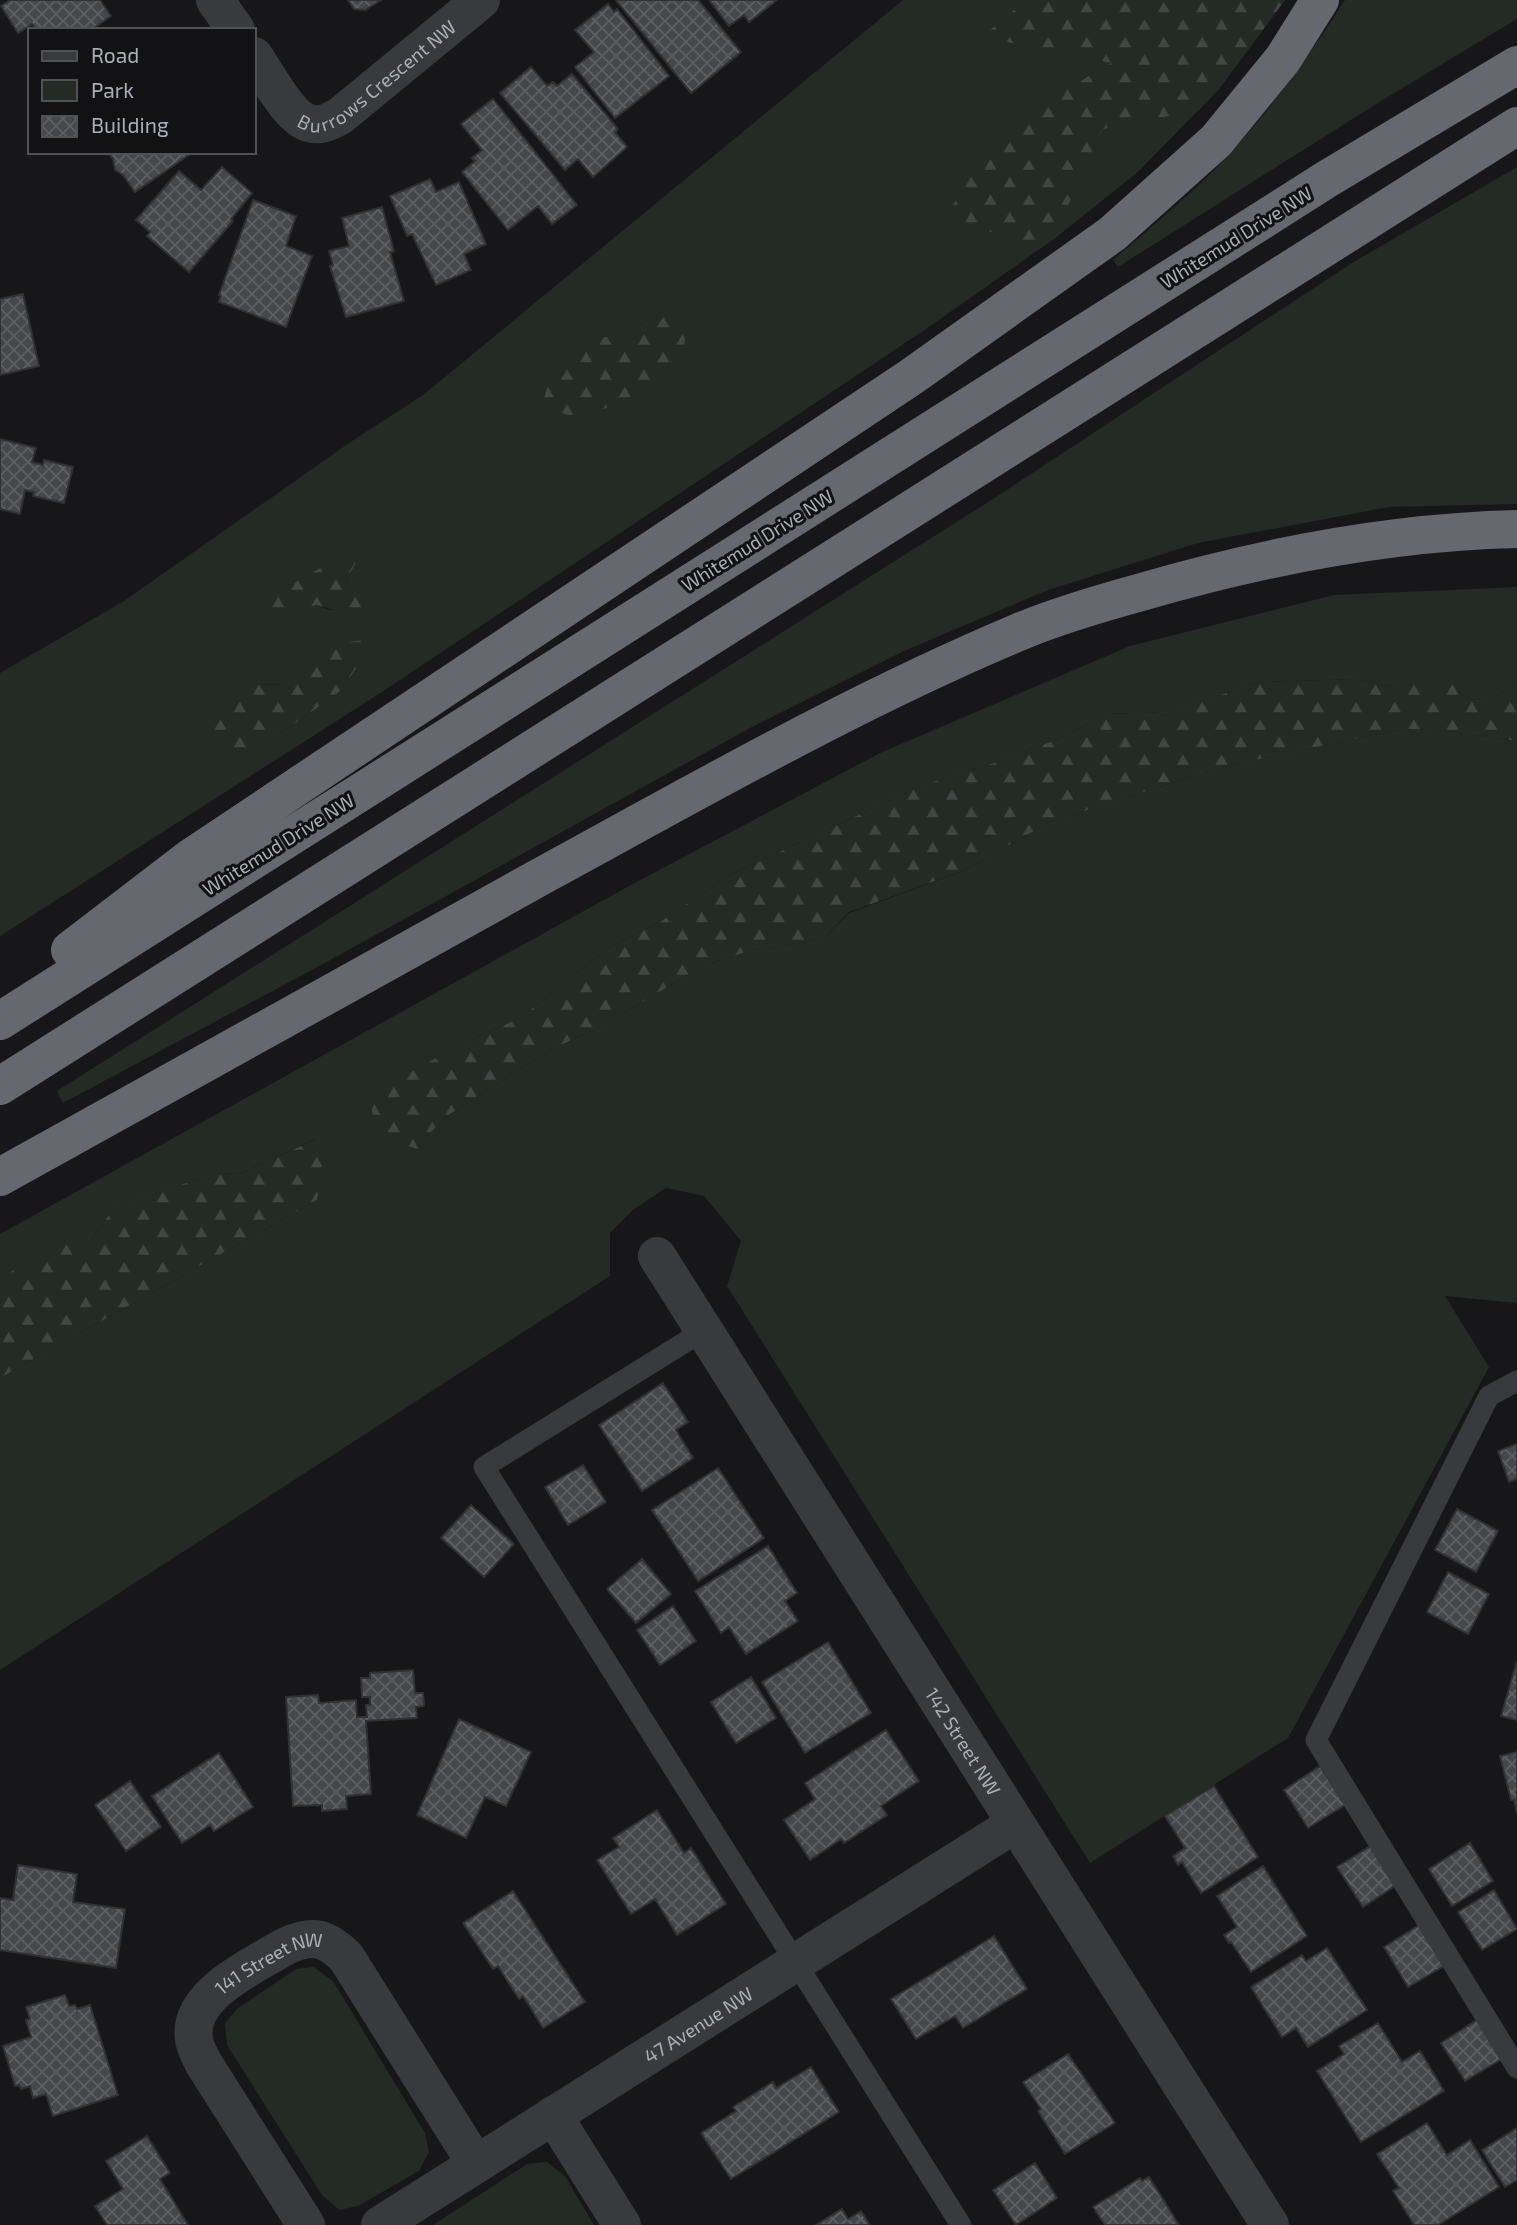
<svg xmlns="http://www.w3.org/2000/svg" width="1517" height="2225" font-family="'Exo 2',sans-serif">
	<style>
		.green { fill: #242a24; fill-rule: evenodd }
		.forest { fill: url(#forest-firs) }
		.building { fill: url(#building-cross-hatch); stroke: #313134; stroke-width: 2 }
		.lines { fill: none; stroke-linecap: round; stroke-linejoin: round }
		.service { stroke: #393a3d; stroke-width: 21 }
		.minor { stroke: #393a3d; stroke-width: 38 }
		.tertiary { stroke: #393a3d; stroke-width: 38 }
		.motorway { stroke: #65686e; stroke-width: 38 }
		.labels { text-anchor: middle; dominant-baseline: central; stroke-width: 6; stroke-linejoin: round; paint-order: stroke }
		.street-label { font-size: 19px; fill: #abafb7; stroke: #121214 }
	</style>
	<defs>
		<pattern id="forest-firs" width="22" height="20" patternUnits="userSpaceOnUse" patternTransform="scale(1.75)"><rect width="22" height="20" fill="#242a24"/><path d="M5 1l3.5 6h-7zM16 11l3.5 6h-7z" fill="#414642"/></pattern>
		<pattern id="building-cross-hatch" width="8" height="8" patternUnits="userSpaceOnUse" patternTransform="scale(1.75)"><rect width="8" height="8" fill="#46474b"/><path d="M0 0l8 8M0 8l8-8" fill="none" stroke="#5e5f63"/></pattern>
	</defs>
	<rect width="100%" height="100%" fill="#171719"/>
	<path class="green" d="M903,0H1285L1219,89L1139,171L1054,239L929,327L385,690L0,936V673L124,601L352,441L423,395ZM655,314L683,364L600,337H625ZM360,556L345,582L379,601L329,610L316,605ZM287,684L343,689L292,726L253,748L254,685Z
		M1345,0H1517V19L1381,101L1118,267L1113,260C1149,229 1187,198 1221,163C1268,113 1308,58 1345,0Z
		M1517,167V504L1389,507L1198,543L1048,590L904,651L750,728L323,964L63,1103L57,1091L996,497L1352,263Z
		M1517,587V683L1491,699L1463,700L1456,678L1393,687L1356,679L1260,682L1168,712L1105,714L1066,736L997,762L923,785L730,875L660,922L609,947L520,1018L459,1045L417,1149L441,1120L548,1051L602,1026L705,965L752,950L823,939L849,913L963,871L1050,822L1221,767L1402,729L1437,730L1517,741V1303L1445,1296L1489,1367L1288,1738L1090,1863L727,1286L741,1241L704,1196L666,1188L634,1209L610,1233V1276L0,1670V1378L317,1200L315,1139L240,1174L214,1173L113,1209L90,1242H53L0,1281V1234L629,886L880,753L1130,646L1334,595Z
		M314,1967L333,1981L425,2133L429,2152L419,2171L358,2206L339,2210L322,2195L227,2045L225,2023L238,2008L296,1969Z
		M547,2162L565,2176L594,2225H433L527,2164Z"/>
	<path class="forest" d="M1026,0H1285L1219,89L1199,110L1103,129L1052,240L1034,245L945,218L1000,129L1111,63L982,37Z
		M655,314L686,321L683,364L624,402L573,419L543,402L551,374L600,337H625Z
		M350,551L360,556L345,582L381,601L346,613L316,605L276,616L268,598Z
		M374,639L343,689L292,726L253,748L209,751L203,716L254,685L287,684L313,657L332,644Z
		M1457,677L1463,700L1491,699L1517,683V741L1437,730L1402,729L1221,767L1050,822L963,871L849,912L823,939L752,950L705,965L602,1026L548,1051L441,1120L418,1149L374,1136L371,1095L459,1045L520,1018L609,947L660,922L730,875L923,785L997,762L1066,736L1105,714L1168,712L1260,682L1356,679L1393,687Z
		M316,1139L325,1146L317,1200L0,1378V1281L5,1276L53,1242H90L113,1209L214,1173L240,1174Z"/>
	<path class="building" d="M10,0H100L111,16L91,30H36L32,24L18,33L1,6Z
		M348,0H381L365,10L354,9Z
		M616,0H698L741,52L691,93Z
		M709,0H777L749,22L744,15L729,26Z
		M608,4L614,12L617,9L669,76L615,118L575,67L594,52L575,30Z
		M531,67L547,86L553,82L557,86L572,74L618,129L615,132L627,147L593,177L578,159L565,170L500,93Z
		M493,99L577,205L552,224L538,206L508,230L462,172L475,161L472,158L482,150L461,124Z
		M108,152H193L135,192L123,175L115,170L113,159Z
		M222,167L252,193L231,219L233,221L189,272L147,236L150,232L136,220L179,171L201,190Z
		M430,179L436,192L459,182L486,244L464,254L471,270L436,285L412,234L407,236L390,196Z
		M253,200L296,216L286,246L312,256L286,327L219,302L221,296L219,295Z
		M382,207L394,251L390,252L404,301L346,317L330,266L333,265L329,251L349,246L342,218Z
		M23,294L39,366L0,375V299Z
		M0,439L36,448L32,462L43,465L44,460L73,467L64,503L33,496L34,492L25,490L20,514L0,509Z
		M663,1383L688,1422L676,1430L693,1458L642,1491L599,1425Z
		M1517,1444V1479L1509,1482L1498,1451Z
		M583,1465L606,1502L568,1525L545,1487Z
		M718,1468L764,1538L698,1581L652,1510Z
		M471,1505L514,1544L484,1577L441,1538Z
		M1457,1509L1498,1531L1476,1572L1435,1550Z
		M768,1546L797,1593L785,1601L798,1621L746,1654L729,1627L721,1633L695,1591Z
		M642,1559L671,1594L636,1623L607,1589Z
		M1448,1572L1489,1594L1468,1634L1427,1612Z
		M673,1606L696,1641L660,1665L637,1630Z
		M828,1642L871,1713L805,1753L762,1682Z
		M1517,1661V1720L1501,1716Z
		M413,1670L415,1693H423L424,1706L416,1707L417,1718L366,1721L371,1794L346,1796L347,1809L322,1811V1805L293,1806L286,1697L318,1695L319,1703L356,1700L357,1717H367L366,1705H370V1697H362L361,1678H370V1673Z
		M751,1677L776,1718L736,1743L711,1702Z
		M459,1719L531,1752L506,1806L485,1797L466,1838L417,1815Z
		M886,1730L919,1781L881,1806L887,1815L844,1843L841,1839L810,1860L784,1820L815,1799L805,1783Z
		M1517,1752V1814L1514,1800H1511L1500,1756Z
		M219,1753L253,1807L214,1831L210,1825L182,1843L152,1796Z
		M1320,1766L1345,1805L1308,1828L1284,1790Z
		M130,1781L161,1827L126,1851L95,1805Z
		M1214,1786L1258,1857L1201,1893L1182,1862L1178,1865L1173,1856L1185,1848L1165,1816Z
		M657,1810L684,1853L691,1848L726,1904L677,1935L655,1899L631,1914L597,1860L619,1847L613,1838Z
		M1470,1843L1493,1881L1452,1906L1429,1869Z
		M1372,1845L1398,1884L1363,1907L1337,1867Z
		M18,1865L77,1874L73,1902L125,1909L116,1968L0,1950V1898L13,1900Z
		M1263,1866L1307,1936L1251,1972L1231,1942L1229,1943L1224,1935L1237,1927L1217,1896Z
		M1494,1890L1517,1929L1482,1950L1458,1912Z
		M513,1891L585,2002L543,2028L523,1996L519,1999L498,1966L493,1969L463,1923Z
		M1421,1924L1446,1965L1408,1987L1384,1947Z
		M994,1936L1027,1989L963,2028L955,2016L916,2039L891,1999Z
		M1327,1948L1367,2010L1308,2047L1296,2028L1282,2037L1251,1987L1302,1955L1306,1961Z
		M65,1995L69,2006L75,2005L77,2009L90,2005L118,2095L53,2116L46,2094L33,2098L30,2086L21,2089L19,2085L15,2086L3,2046L31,2037L26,2020L30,2019L26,2007Z
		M1480,2018L1505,2057L1465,2081L1441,2043Z
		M1378,2023L1402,2062L1420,2051L1444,2091L1361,2142L1317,2071L1344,2054L1339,2046Z
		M1068,2054L1115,2123L1065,2154L1038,2111L1041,2109L1023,2082Z
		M811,2067L839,2112L731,2179L701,2133L736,2111L733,2107L773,2082L776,2088Z
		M1427,2123L1447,2155L1470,2140L1499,2187L1438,2225H1414L1393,2191L1399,2188L1377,2154Z
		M1517,2128V2180L1505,2187L1482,2150Z
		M147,2136L170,2173L160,2179L188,2225H107L95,2206L123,2189L106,2161Z
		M1035,2163L1057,2198L1016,2225L993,2190Z
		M1149,2177L1179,2225H1105L1093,2207L1140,2178L1142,2181Z
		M842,2209L848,2219L861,2211L870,2225H816Z"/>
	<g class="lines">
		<path class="service" d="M703,1331L484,1467L961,2225
			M1517,1381L1489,1396L1316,1740L1517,2068"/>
		<g class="minor">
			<path d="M215,0L236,30"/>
			<path id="s1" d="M254,56C266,73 289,118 309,123C321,127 330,121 340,116L481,0"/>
			<path d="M553,2115L622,2225"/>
			<path id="s2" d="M306,2225L204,2064C200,2056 195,2048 194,2039C187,1994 255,1965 286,1946C313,1934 325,1937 346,1957L476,2164"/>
			<path id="s3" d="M380,2225L1015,1824"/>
		</g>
		<path class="tertiary" id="s4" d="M657,1256L1270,2225"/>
		<path class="motorway" d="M70,950L190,858L911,377L1112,234L1216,141L1283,59L1320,0
			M0,1021L1327,179L1517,65
			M0,1086L1517,126
			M0,1177C183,1075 366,973 549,872C703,788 857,700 1019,632C1057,616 1098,604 1138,593C1261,557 1389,532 1517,529"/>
	</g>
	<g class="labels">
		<g class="street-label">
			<text stroke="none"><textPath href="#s1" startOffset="172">Burrows Crescent NW</textPath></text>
			<text transform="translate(1236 237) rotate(-32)">Whitemud Drive NW</text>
			<text transform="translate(757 540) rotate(-32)">Whitemud Drive NW</text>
			<text transform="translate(278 844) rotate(-32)">Whitemud Drive NW</text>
			<text stroke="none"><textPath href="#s4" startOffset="574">142 Street NW</textPath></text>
			<text stroke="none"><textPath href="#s2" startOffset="334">141 Street NW</textPath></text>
			<text stroke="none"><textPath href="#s3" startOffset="376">47 Avenue NW</textPath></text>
		</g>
	</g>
	<rect x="28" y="28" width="228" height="126" fill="#121214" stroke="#4f5155" stroke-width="2"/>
	<rect x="42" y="51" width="35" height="10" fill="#393a3d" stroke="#4f5155" stroke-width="2"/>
	<text x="91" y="63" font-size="21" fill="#abafb7">Road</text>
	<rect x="42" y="80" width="35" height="21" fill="#242a24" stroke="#4f5155" stroke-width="2"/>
	<text x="91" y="98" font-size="21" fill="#abafb7">Park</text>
	<rect x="42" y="116" width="35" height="21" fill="url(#building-cross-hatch)" stroke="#4f5155" stroke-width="2"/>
	<text x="91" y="133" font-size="21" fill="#abafb7">Building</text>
</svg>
